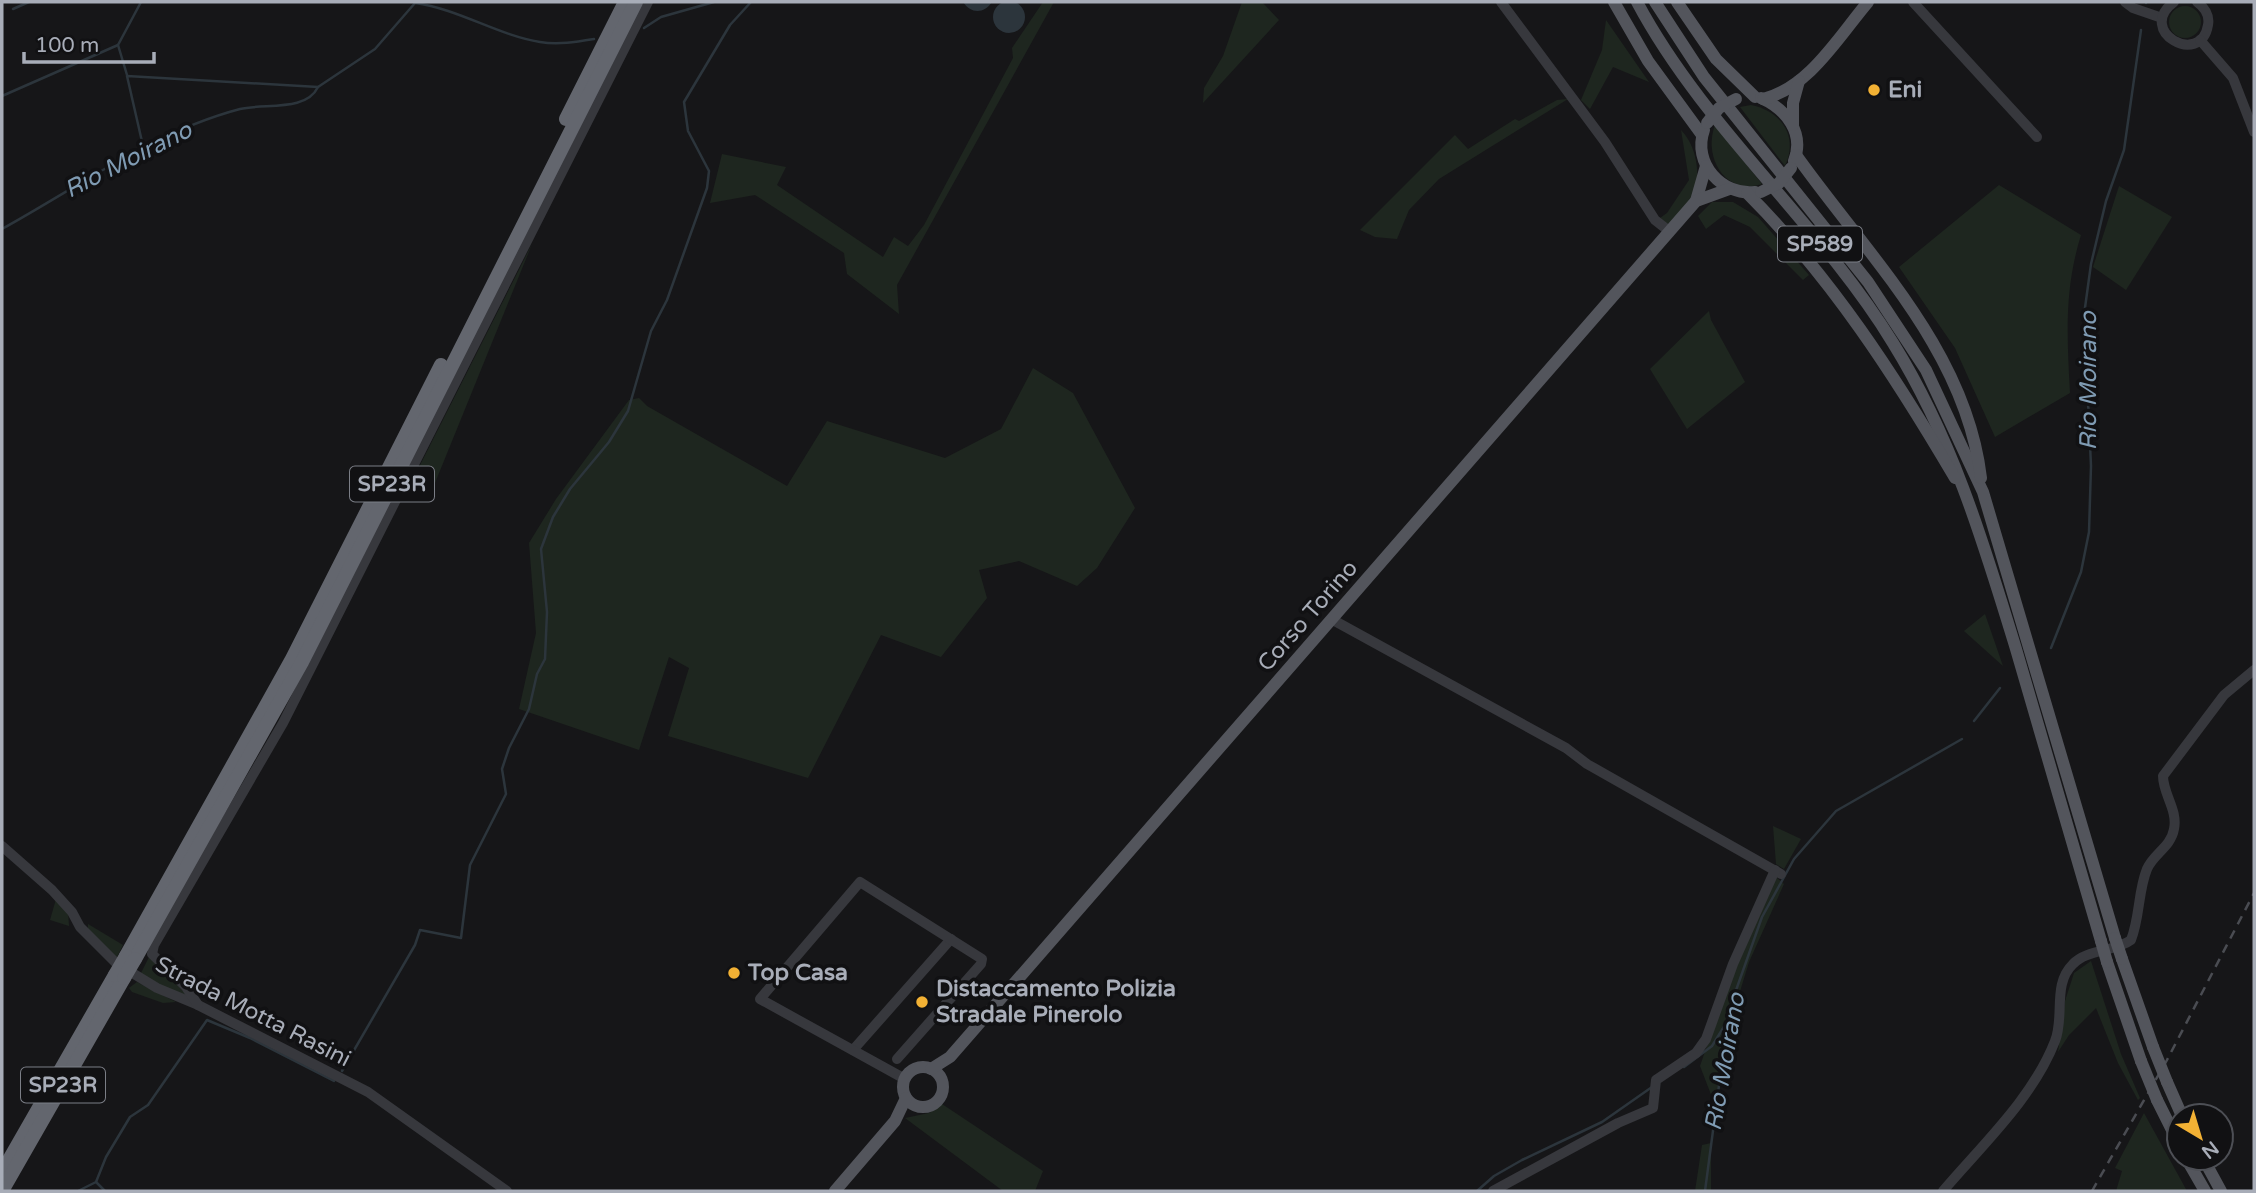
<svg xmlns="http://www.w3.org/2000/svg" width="2256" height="1193" viewBox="0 0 2256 1193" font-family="'Varela Round',sans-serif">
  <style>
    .green { fill: #1e261f }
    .water { fill: #2c353c }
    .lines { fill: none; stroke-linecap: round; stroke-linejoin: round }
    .stream { stroke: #2c353c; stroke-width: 2.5 }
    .minor { stroke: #37383d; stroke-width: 10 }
    .major { stroke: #53555c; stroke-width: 12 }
    .highway { stroke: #63666e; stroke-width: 14 }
    .rail { stroke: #4a4c52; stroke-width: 2.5; stroke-dasharray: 9 7; stroke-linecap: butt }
    .major-bridge { stroke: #53555c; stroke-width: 12 }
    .highway-bridge { stroke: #63666e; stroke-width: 14 }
    .poi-dot { fill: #f2b134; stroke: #111113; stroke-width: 2.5 }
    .labels { text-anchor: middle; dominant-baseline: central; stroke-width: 7; stroke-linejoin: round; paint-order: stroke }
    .shield { fill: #111113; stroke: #7b7e86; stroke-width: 2 }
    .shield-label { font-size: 21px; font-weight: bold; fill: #a8adb8 }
    .poi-label { font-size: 23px; font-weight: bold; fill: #a8adb8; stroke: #111113; text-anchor: start }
    .street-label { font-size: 23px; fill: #a8adb8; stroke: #111113 }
    .water-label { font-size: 24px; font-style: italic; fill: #7f9bb3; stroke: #111113 }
  </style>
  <rect width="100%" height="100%" fill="#161618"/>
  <g class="green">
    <path d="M1043 2H1054L897 285 899 314 847 274 844 253 755 195 710 203 722 154 786 167 777 185 883 257 894 237 908 246 924 225 1013 58 1012 48Z"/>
    <path d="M1242 2H1262L1279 20 1203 103 1204 88 1223 56Z"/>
    <circle cx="2185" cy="22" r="16"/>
    <path d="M1606 20 1649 82 1613 67 1590 109 1581 100 1602 50Z"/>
    <path d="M1568 99 1439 179 1409 210 1397 239 1375 237 1360 230 1455 135 1468 149 1515 119 1519 121 1557 100Z"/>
    <path d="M1751 105C1781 111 1799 136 1785 166L1740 107Z"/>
    <path d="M1715 125 1762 184C1724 196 1703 156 1715 125Z"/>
    <path d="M1681 130C1705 155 1704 208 1667 224L1660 218 1667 213 1689 180Z"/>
    <path d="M1999 185 2081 235C2064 290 2067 336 2070 393L1995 437 1955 348 1899 267Z"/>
    <path d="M2119 186 2172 217 2126 290 2093 267Z"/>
    <path d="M1712 202H1733L1758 217 1809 275 1803 280 1750 227 1724 215 1706 229 1698 216Z"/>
    <path d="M532 244 435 483 415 475Z"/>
    <path d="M1709 311 1711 320 1745 382 1687 429 1650 369Z"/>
    <path d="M1033 368 1073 393 1135 508 1097 568 1077 586 1019 561 979 570 987 598 941 657 881 635 808 778 668 736 689 668 669 657 639 750 519 709 536 633 529 543 556 499 629 400 639 398 647 406 787 486 827 421 945 458 1001 429Z"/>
    <path d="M1985 614 2003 666 1964 631Z"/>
    <path d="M1773 826 1801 839 1784 869 1776 864Z"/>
    <path d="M1776 877 1784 884 1749 962 1730 1024 1715 1105 1700 1066 1729 981Z"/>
    <path d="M56 899 68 911 69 926 50 920Z"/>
    <path d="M88 924 123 945 116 959 88 930Z"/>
    <path d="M149 957 187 995H180L140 975Z"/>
    <path d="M2091 961 2121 1054 2140 1098 2138 1100 2118 1063 2096 1008 2069 1035 2058 1052 2065 1001 2074 973Z"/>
    <path d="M137 982 176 1002 163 1003 132 992 129 988Z"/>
    <path d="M942 1104 1043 1171 1035 1191H1003L905 1118 929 1113Z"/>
    <path d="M2144 1113 2187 1191H2116L2122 1171 2115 1168Z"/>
    <path d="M1711 1143V1191H1695L1702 1145Z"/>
  </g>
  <g class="water">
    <circle cx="1009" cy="17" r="16"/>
    <path d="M963 2H992C984 14 971 14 963 2Z"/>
  </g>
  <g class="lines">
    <g class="stream">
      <path d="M2146 3V2"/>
      <path d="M13 9 29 2"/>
      <path d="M644 28 661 17 714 2"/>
      <path d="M127 75 118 45 141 2"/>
      <path d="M2 96 118 45"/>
      <path d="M143 146 127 76 318 87"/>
      <path d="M2 229C80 186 153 132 240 109 265 103 306 112 318 87L375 49 415 3C459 9 497 35 540 42 558 45 576 42 594 39"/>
      <path d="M2051 648 2081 572 2089 532 2091 466 2084 315 2091 264 2106 201 2124 150 2141 30"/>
      <path d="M1974 721 2000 688"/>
      <path d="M1684 1067 1712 1046 1725 1025"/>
      <path d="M342 1071 415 945 420 930 461 938 470 865 506 794 502 769 509 748 529 709 537 674 545 659 547 612 541 549 553 517 570 489 609 442 628 411 651 331 667 300 707 188 709 171 688 131 684 102 730 25 751 2"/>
      <path d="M96 1182 105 1191"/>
      <path d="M78 1191 96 1182 106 1157 130 1117 148 1105 207 1020 250 1038 334 1081"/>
      <path d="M1477 1191 1494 1176 1522 1160 1602 1122 1652 1087"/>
      <path d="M1705 1191 1729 1010 1762 917 1794 859 1836 811 1962 739"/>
    </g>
    <g class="minor">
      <path d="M1501 2 1605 142 1655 220 1669 231"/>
      <path d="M1913 2 2037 137"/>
      <path d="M2125 2 2133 8 2162 18"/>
      <path d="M2174 2C2135 31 2201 68 2208 25 2210 15 2204 7 2197 2"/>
      <path d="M2200 40 2233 78 2254 132"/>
      <path d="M1333 620 1566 748 1587 764 1781 874"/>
      <path d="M2 846 52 890 72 912 80 927 116 963 157 988 198 1005 368 1092 507 1191"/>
      <path d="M198 1005 186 987 152 954 154 945 283 723 648 2"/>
      <path d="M853 1050 951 939"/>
      <path d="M897 1059 981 964 982 959 860 882 760 999 905 1079"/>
      <path d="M1493 1191 1618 1123 1653 1108 1656 1080 1696 1053 1706 1039 1733 964 1775 870"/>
      <path d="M1943 1191C1982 1145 2033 1098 2055 1041 2065 1017 2052 984 2073 964 2087 949 2115 952 2131 940 2140 917 2138 891 2147 869 2153 854 2171 847 2174 829 2178 810 2163 794 2163 776L2224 695 2254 670"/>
    </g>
    <g class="major">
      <path d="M1614 2 1648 61 1702 135"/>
      <path d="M1637 2C1704 128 1819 222 1893 343 1953 440 1983 541 2016 649 2045 747 2073 844 2101 941"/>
      <path d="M1655 2 1704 77 1868 282 1926 370 1983 492 2115 938"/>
      <path d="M1677 2 1716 59 1755 97"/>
      <path d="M1761 98C1786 109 1805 133 1794 161"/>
      <path d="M1763 99C1809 88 1839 36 1868 2"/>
      <path d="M1793 125V103L1799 81"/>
      <path d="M1704 130C1692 163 1722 196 1755 192"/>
      <path d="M1796 155C1867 255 1966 350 1981 478"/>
      <path d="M1747 193C1831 277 1895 376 1955 478"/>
      <path d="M1696 201 1706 166"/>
      <path d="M2122 959 2153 1047"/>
      <path d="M2107 962 2141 1061"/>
      <circle cx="923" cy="1087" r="20"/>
      <path d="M931 1069 950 1057 1696 201 1729 189"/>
      <path d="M2167 1082 2182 1116"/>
      <path d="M2157 1100 2179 1144"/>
      <path d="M2186 1158 2205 1191"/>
      <path d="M2203 1158 2221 1191"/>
      <path d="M835 1191 895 1121 906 1098"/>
    </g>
    <g class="highway">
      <path d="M566 119 625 2"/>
      <path d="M126 956 292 659 441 365"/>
      <path d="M135 959 302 662 636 2"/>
      <path d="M2 1172 115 975"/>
      <path d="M2 1191 124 978"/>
    </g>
    <path class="rail" d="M2092 1191 2167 1060 2254 893"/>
    <g class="major-bridge">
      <path d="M1707 123 1719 108 1736 99"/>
      <path d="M1761 192 1779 183 1791 168"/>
      <path d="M2115 938 2122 959"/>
      <path d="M2101 941 2107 962"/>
      <path d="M2153 1047 2167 1082"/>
      <path d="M2141 1061 2157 1100"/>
    </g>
    <g class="highway-bridge">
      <path d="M115 975 126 956"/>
      <path d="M124 978 135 959"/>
    </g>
  </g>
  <g class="poi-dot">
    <circle cx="1874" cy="90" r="7"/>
    <circle cx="734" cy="973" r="7"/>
    <circle cx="922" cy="1002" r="7"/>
  </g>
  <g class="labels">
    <g class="shield">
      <rect x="1778" y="226.5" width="84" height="35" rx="5"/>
      <rect x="350" y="466.5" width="84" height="35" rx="5"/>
      <rect x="21" y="1067.5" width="84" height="35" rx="5"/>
    </g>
    <g class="shield-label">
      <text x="1820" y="244">SP589</text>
      <text x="392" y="484">SP23R</text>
      <text x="63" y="1085">SP23R</text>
    </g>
    <g class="poi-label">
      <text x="1888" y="90">Eni</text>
      <text x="748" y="973">Top Casa</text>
      <text x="936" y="989">Distaccamento Polizia<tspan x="936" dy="26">Stradale Pinerolo</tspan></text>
    </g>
    <g class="street-label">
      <text transform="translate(1308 616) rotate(-49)">Corso Torino</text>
      <text transform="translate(253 1012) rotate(27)">Strada Motta Rasini</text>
    </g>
    <g class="water-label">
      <text transform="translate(128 160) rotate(-27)">Rio Moirano</text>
      <text transform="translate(2088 381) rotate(-90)">Rio Moirano</text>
      <text transform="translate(1725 1062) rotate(-80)">Rio Moirano</text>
    </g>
  </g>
  <rect width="2256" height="1193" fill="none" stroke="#a8adb8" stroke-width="7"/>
  <g transform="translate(2200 1137) rotate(142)"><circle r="33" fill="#111113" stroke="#4d4f55" stroke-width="2"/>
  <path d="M0-5L12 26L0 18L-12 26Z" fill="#f2b134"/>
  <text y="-10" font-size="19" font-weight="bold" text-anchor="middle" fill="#a8adb8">N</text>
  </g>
  <path d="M24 52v10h130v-10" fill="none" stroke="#a8adb8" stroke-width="3.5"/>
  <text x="35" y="52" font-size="21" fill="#a8adb8" stroke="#111113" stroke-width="5" paint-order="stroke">100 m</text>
</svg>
